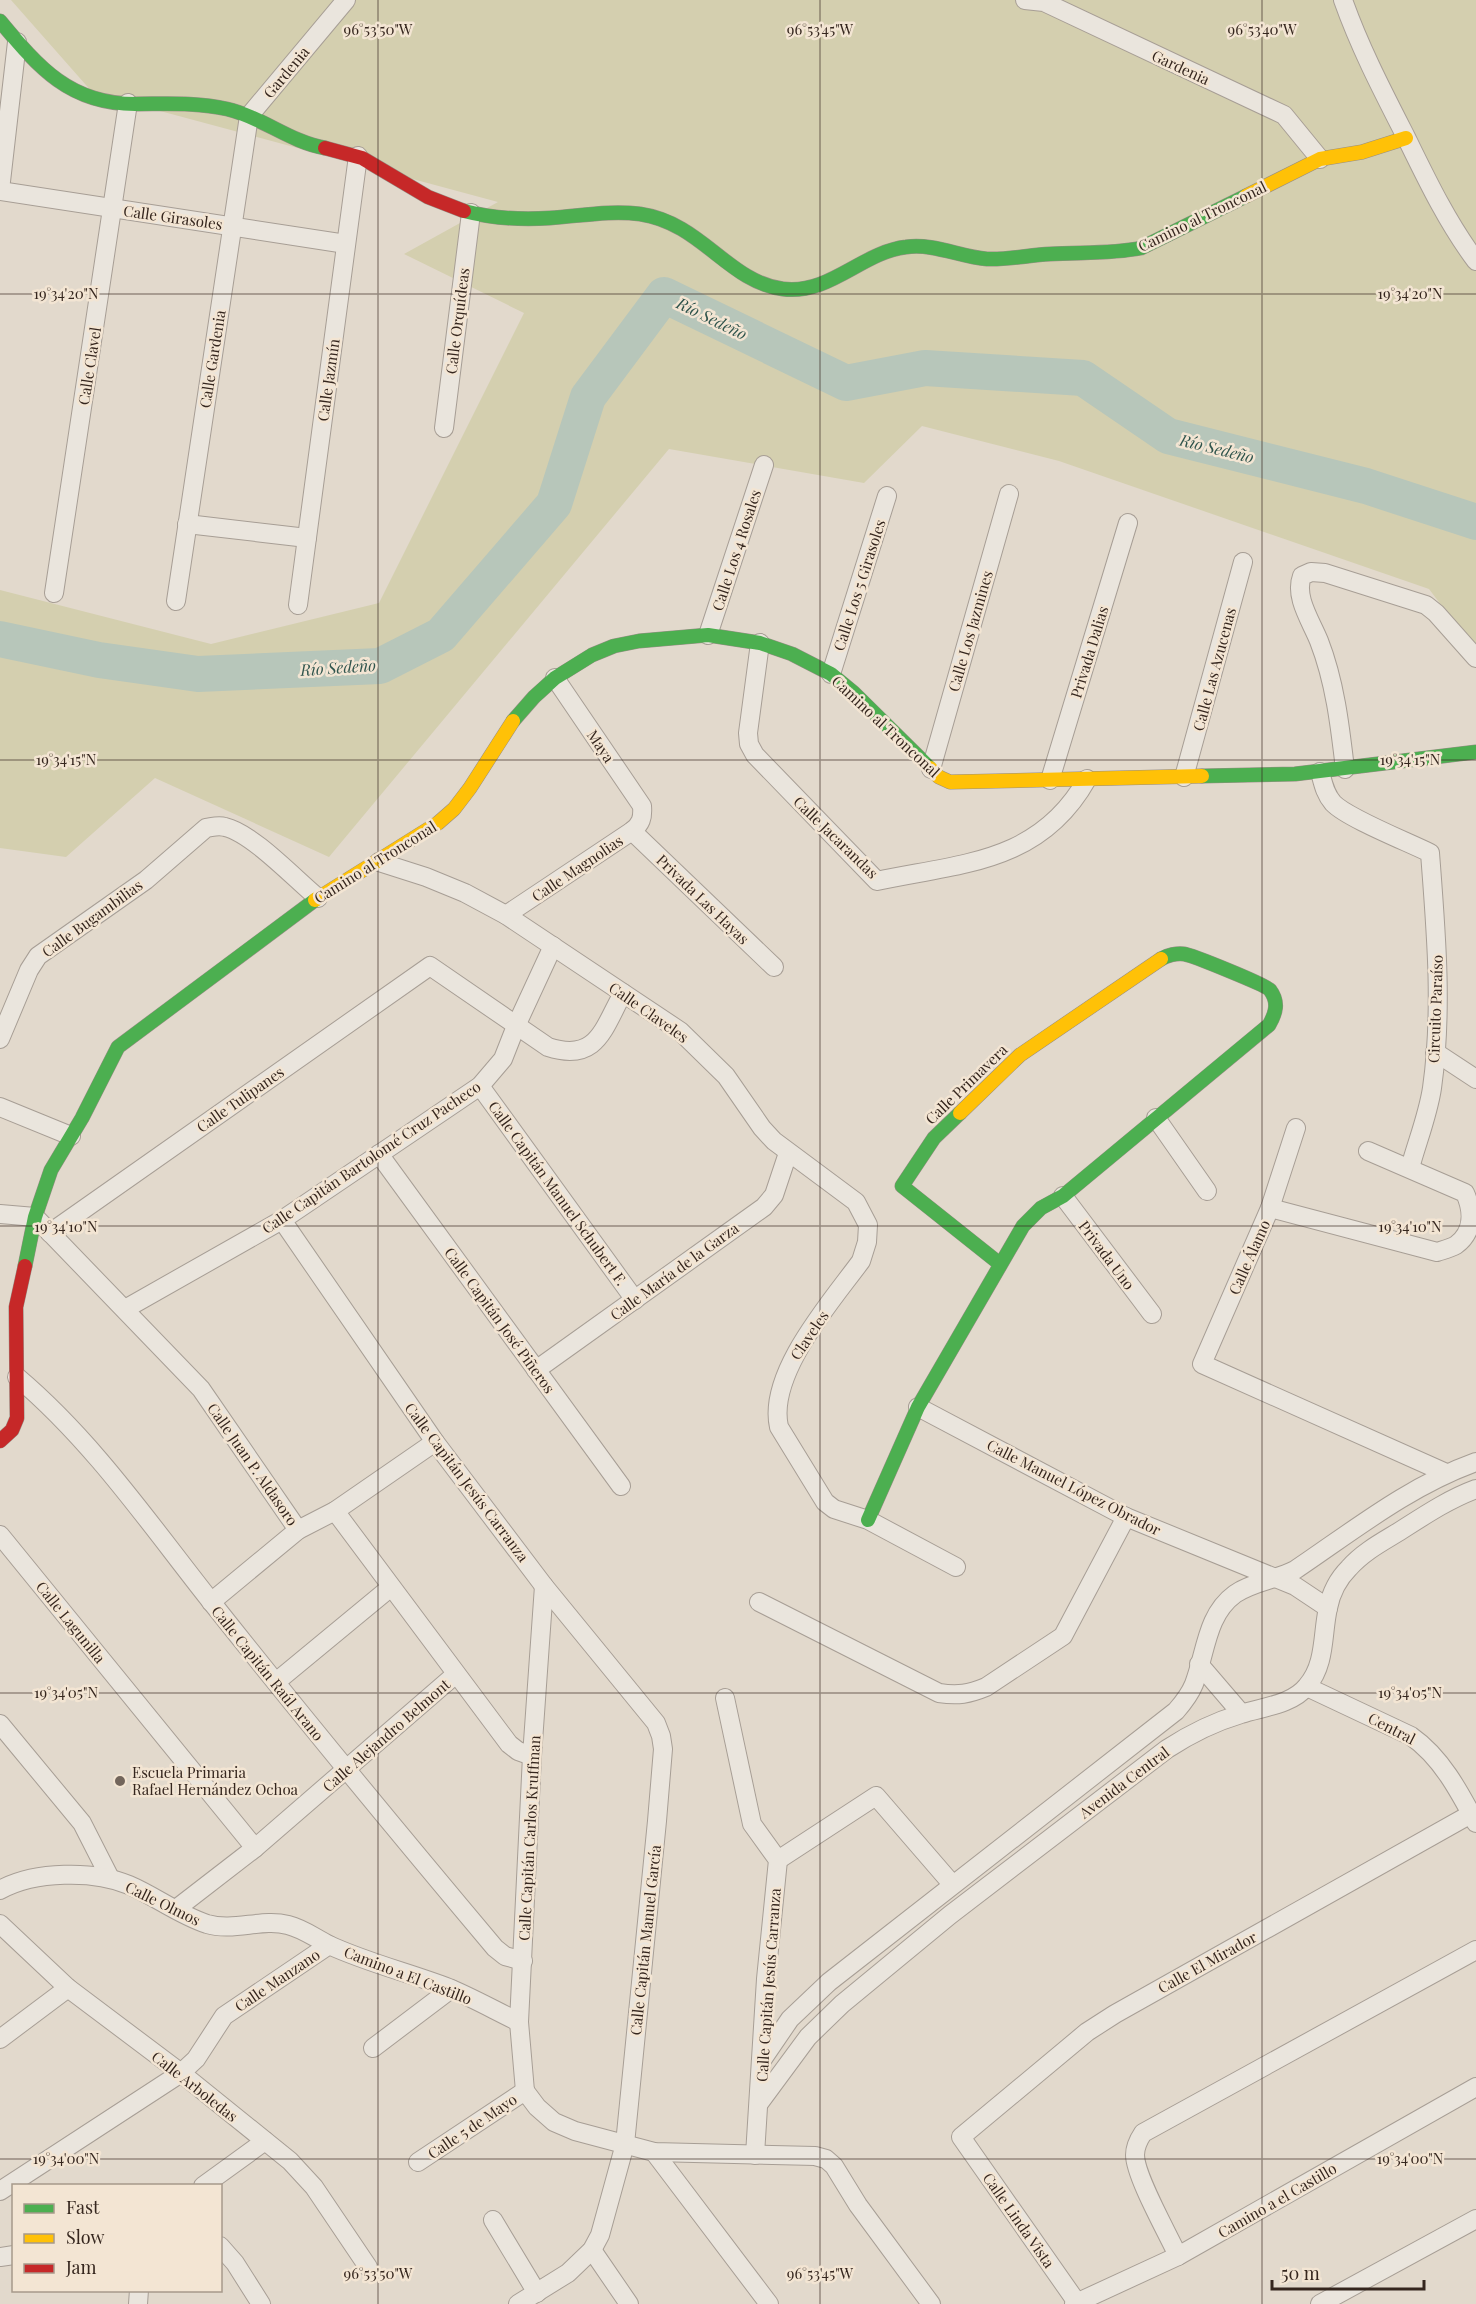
<svg xmlns="http://www.w3.org/2000/svg" width="1476" height="2304" viewBox="0 0 1476 2304" font-family="'Playfair Display',serif">
  <style>
    .green { fill: #d4cfaf }
    .lines { fill: none; stroke-linecap: round; stroke-linejoin: round }
    .river { stroke: #b7c6ba; stroke-width: 36 }
    .street-casing { stroke: #a79e95; stroke-width: 20 }
    .fast-casing { stroke: #978e85; stroke-width: 15 }
    .slow-casing { stroke: #978e85; stroke-width: 15 }
    .jam-casing { stroke: #978e85; stroke-width: 15 }
    .street { stroke: #eae5dd; stroke-width: 18 }
    .fast { stroke: #4caf50; stroke-width: 14 }
    .slow { stroke: #ffc107; stroke-width: 14 }
    .jam { stroke: #c62828; stroke-width: 14 }
    .ticks { fill: none; stroke: #35261e; stroke-width: 1.5; stroke-opacity: 0.45 }
    .poi-dot { fill: #72655b; stroke: #f3e5d3; stroke-width: 2 }
    .labels { text-anchor: middle; dominant-baseline: central; stroke-width: 5; stroke-linejoin: round; paint-order: stroke }
    .street-label { font-size: 15px; fill: #35261e; stroke: #f3e5d3 }
    .poi-label { font-size: 15px; fill: #35261e; stroke: #f3e5d3; text-anchor: start }
    .water-label { font-size: 16px; font-style: italic; fill: #2f544c; stroke: #f3e5d3 }
    .ticks-label { font-size: 15px; text-anchor: middle; fill: #35261e; stroke: #f3e5d3; stroke-width: 5; stroke-linejoin: round; paint-order: stroke }
  </style>
  <rect width="100%" height="100%" fill="#e2d9cc"/>
  <path class="green" d="M11 0H1476V651L1429 589 1059 461 922 426 864 483 669 449 329 857 155 778 66 857 0 848V590L211 644 379 603 524 313 404 254 498 202 93 93Z"/>
  <g class="lines">
    <path class="river" d="M0 639 99 660 198 674 380 666 441 635 554 504 588 397 664 295 846 383 925 368 1083 378 1168 436 1366 486 1476 522"/>
    <defs>
      <g id="street">
        <path d="M1025 0 1044 2 1284 115 1320 159"/>
        <path d="M1343 0C1360 48 1383 92 1406 137 1427 180 1447 222 1476 261"/>
        <path d="M0 190 17 42"/>
        <path d="M0 191 346 244"/>
        <path d="M444 428 471 213"/>
        <path d="M187 524 307 538"/>
        <path d="M54 593 128 103"/>
        <path d="M176 601 249 116 346 0"/>
        <path d="M298 605 358 156"/>
        <path d="M708 635 764 465"/>
        <path d="M760 643 748 733 749 744 755 755 877 881C962 863 1040 863 1087 779"/>
        <path d="M831 674 887 496"/>
        <path d="M931 769 1009 494"/>
        <path d="M1345 769C1340 726 1335 682 1319 641 1311 621 1294 597 1302 576L1311 572 1325 573 1426 605 1436 613 1476 658"/>
        <path d="M1320 772C1323 783 1325 794 1333 803 1347 818 1408 842 1430 853 1436 931 1443 1010 1432 1088 1428 1115 1417 1142 1410 1168"/>
        <path d="M1184 777 1243 562"/>
        <path d="M1050 780 1128 523"/>
        <path d="M632 831 774 967"/>
        <path d="M379 862 426 877 465 893 506 915 680 1031 726 1076 762 1128 774 1141 856 1202 868 1225 867 1242 861 1261C831 1302 767 1374 779 1427L825 1502 834 1509 868 1520 956 1567"/>
        <path d="M506 915 632 831C641 824 643 818 642 806L555 678"/>
        <path d="M0 1039 29 970 38 956 146 880 206 828C213 827 218 825 225 827 252 833 295 879 318 898"/>
        <path d="M1435 1052 1476 1079"/>
        <path d="M480 1086 635 1300"/>
        <path d="M0 1107 71 1136"/>
        <path d="M1156 1118 1207 1191"/>
        <path d="M1296 1128 1270 1208 1202 1364 1446 1473"/>
        <path d="M379 1154 621 1486"/>
        <path d="M1063 1196 1152 1314"/>
        <path d="M1270 1208 1437 1252C1443 1250 1451 1248 1456 1245 1474 1232 1473 1211 1465 1193L1368 1151"/>
        <path d="M0 1214 35 1217 201 1389 298 1530"/>
        <path d="M282 1220 435 1442 544 1586 656 1723 661 1736 663 1749 657 1821 625 2144 600 2235 592 2250 568 2273 518 2304"/>
        <path d="M50 1233 430 966 548 1047C597 1063 603 1029 623 993"/>
        <path d="M125 1309 282 1220 480 1086 503 1059 516 1026 553 946"/>
        <path d="M536 1370 764 1207 774 1195 788 1153"/>
        <path d="M17 1377C94 1442 151 1526 213 1604 305 1720 400 1835 495 1948L505 1956 523 1961"/>
        <path d="M918 1407 1126 1517 1295 1586 1328 1608"/>
        <path d="M335 1511 509 1744 518 1751 532 1756"/>
        <path d="M0 1535 255 1848"/>
        <path d="M211 1602 298 1530 335 1511 435 1442"/>
        <path d="M759 1602 939 1693C958 1696 969 1694 986 1687L1063 1636 1126 1517"/>
        <path d="M1199 1664 1241 1713"/>
        <path d="M276 1682 391 1587"/>
        <path d="M1307 1687 1411 1736C1441 1757 1459 1791 1476 1823"/>
        <path d="M725 1698 752 1824 778 1860 766 1979 755 2155"/>
        <path d="M0 1724 82 1823 110 1878"/>
        <path d="M778 1860 876 1796 952 1884"/>
        <path d="M0 1890C34 1871 94 1870 129 1885 155 1896 179 1915 207 1924 234 1932 262 1918 288 1925 304 1929 315 1938 329 1945 368 1963 410 1973 449 1988 473 1998 496 2011 519 2022"/>
        <path d="M176 1909 255 1848 456 1674"/>
        <path d="M0 1924 68 1988 181 2073 290 2161 314 2187 368 2267"/>
        <path d="M0 2039 68 1988"/>
        <path d="M373 2048 451 1989"/>
        <path d="M762 2060 790 2019 829 1982 1176 1711C1183 1703 1190 1694 1194 1684 1206 1653 1206 1615 1235 1594 1252 1582 1275 1580 1295 1570 1353 1531 1409 1486 1476 1462"/>
        <path d="M525 2091 519 2022 532 1756 544 1586"/>
        <path d="M525 2091 537 2107 554 2122 575 2131 654 2152 815 2156 826 2159 834 2166 858 2205 931 2304"/>
        <path d="M760 2102 808 2037 842 2004 950 1915 1167 1749C1190 1734 1214 1722 1241 1714 1262 1707 1292 1705 1307 1686 1326 1664 1322 1634 1328 1608 1331 1593 1338 1579 1349 1568 1363 1552 1382 1542 1400 1531 1425 1515 1449 1499 1476 1489"/>
        <path d="M654 2152 769 2304"/>
        <path d="M418 2162 525 2091"/>
        <path d="M203 2186 265 2141"/>
        <path d="M0 2191 181 2073 196 2059 224 2016 329 1945"/>
        <path d="M493 2220 537 2293"/>
        <path d="M220 2246 235 2263 261 2304"/>
        <path d="M592 2250 629 2304"/>
        <path d="M1178 2256C1168 2234 1135 2176 1135 2155 1135 2146 1139 2139 1143 2133L1476 1950"/>
        <path d="M0 2257 14 2255"/>
        <path d="M138 2304 139 2290"/>
        <path d="M1074 2304 1178 2256 1476 2087"/>
        <path d="M1078 2304 961 2137 1087 2032 1115 2014 1471 1814"/>
        <path d="M1320 2304 1476 2219"/>
      </g>
      <g id="fast">
        <path d="M0 21C39 68 70 104 135 104 166 104 197 102 227 109 262 117 290 142 325 148"/>
        <path d="M464 211C491 218 521 220 550 218 580 216 610 210 640 214 702 223 728 282 783 289 830 295 862 252 906 247 934 243 960 257 987 259 1008 260 1029 255 1050 254 1081 252 1111 254 1141 248L1246 196"/>
        <path d="M513 721 534 697 555 678 592 655 614 646 639 641 708 635 760 643 792 654 831 674 854 693 930 768"/>
        <path d="M1202 776 1295 774 1476 752"/>
        <path d="M960 1113 934 1138 902 1186 1000 1264"/>
        <path d="M25 1266 35 1217 51 1170 82 1118 118 1047 315 900"/>
        <path d="M868 1520 918 1407 1023 1226 1041 1208 1063 1196 1269 1025C1276 1013 1279 1002 1270 990 1266 985 1192 955 1184 954 1177 953 1167 955 1161 959"/>
      </g>
      <g id="slow">
        <path d="M1246 196 1320 159 1362 152 1406 138"/>
        <path d="M930 768 939 777 950 782 1202 776"/>
        <path d="M315 900 438 823 454 809 470 788 513 721"/>
        <path d="M960 1113 1020 1055 1161 959"/>
      </g>
      <g id="jam">
        <path d="M325 148 362 158 428 197 464 211"/>
        <path d="M0 1441 12 1430 17 1418 16 1307 25 1266"/>
      </g>
    </defs>
    <use href="#street" class="street-casing"/>
    <use href="#fast" class="fast-casing"/>
    <use href="#slow" class="slow-casing"/>
    <use href="#jam" class="jam-casing"/>
    <use href="#street" class="street"/>
    <use href="#fast" class="fast"/>
    <use href="#slow" class="slow"/>
    <use href="#jam" class="jam"/>
  </g>
  <path class="ticks" d="M378 0V2304M820 0V2304M1262 0V2304M0 294H1476M0 760H1476M0 1226H1476M0 1693H1476M0 2159H1476"/>
  <circle class="poi-dot" cx="120" cy="1781" r="6"/>
  <g class="labels">
    <g class="street-label">
      <text transform="translate(1181 67) rotate(25)">Gardenia</text>
      <text transform="translate(286 72) rotate(-50)">Gardenia</text>
      <text transform="translate(1202 216) rotate(-26)">Camino al Tronconal</text>
      <text transform="translate(173 217) rotate(8)">Calle Girasoles</text>
      <text transform="translate(457 321) rotate(-83)">Calle Orquídeas</text>
      <text transform="translate(212 359) rotate(-81)">Calle Gardenia</text>
      <text transform="translate(89 366) rotate(-81)">Calle Clavel</text>
      <text transform="translate(328 380) rotate(-82)">Calle Jazmín</text>
      <text transform="translate(736 550) rotate(-72)">Calle Los 4 Rosales</text>
      <text transform="translate(859 585) rotate(-72)">Calle Los 5 Girasoles</text>
      <text transform="translate(970 631) rotate(-74)">Calle Los Jazmines</text>
      <text transform="translate(1089 652) rotate(-73)">Privada Dalias</text>
      <text transform="translate(1214 669) rotate(-75)">Calle Las Azucenas</text>
      <text transform="translate(886 726) rotate(43)">Camino al Tronconal</text>
      <text transform="translate(601 746) rotate(56)">Maya</text>
      <text transform="translate(836 837) rotate(44)">Calle Jacarandas</text>
      <text transform="translate(375 862) rotate(-32)">Camino al Tronconal</text>
      <text transform="translate(577 868) rotate(-34)">Calle Magnolias</text>
      <text transform="translate(703 899) rotate(44)">Privada Las Hayas</text>
      <text transform="translate(92 918) rotate(-36)">Calle Bugambilias</text>
      <text transform="translate(1435 1009) rotate(-88)">Circuito Paraíso</text>
      <text transform="translate(649 1012) rotate(35)">Calle Claveles</text>
      <text transform="translate(966 1084) rotate(-44)">Calle Primavera</text>
      <text transform="translate(240 1099) rotate(-35)">Calle Tulipanes</text>
      <text transform="translate(371 1157) rotate(-34)">Calle Capitán Bartolomé Cruz Pacheco</text>
      <text transform="translate(558 1193) rotate(54)">Calle Capitán Manuel Schubert F.</text>
      <text transform="translate(1107 1255) rotate(53)">Privada Uno</text>
      <text transform="translate(1249 1257) rotate(-66)">Calle Álamo</text>
      <text transform="translate(674 1271) rotate(-36)">Calle María de la Garza</text>
      <text transform="translate(500 1320) rotate(54)">Calle Capitán José Piñeros</text>
      <text transform="translate(809 1335) rotate(-56)">Claveles</text>
      <text transform="translate(253 1464) rotate(55)">Calle Juan P. Aldasoro</text>
      <text transform="translate(467 1482) rotate(53)">Calle Capitán Jesús Carranza</text>
      <text transform="translate(1074 1487) rotate(27)">Calle Manuel López Obrador</text>
      <text transform="translate(71 1622) rotate(51)">Calle Lagunilla</text>
      <text transform="translate(268 1673) rotate(51)">Calle Capitán Raúl Arano</text>
      <text transform="translate(1392 1728) rotate(27)">Central</text>
      <text transform="translate(386 1735) rotate(-41)">Calle Alejandro Belmont</text>
      <text transform="translate(1124 1782) rotate(-37)">Avenida Central</text>
      <text transform="translate(529 1838) rotate(-87)">Calle Capitán Carlos Kruffman</text>
      <text transform="translate(163 1903) rotate(26)">Calle Olmos</text>
      <text transform="translate(645 1940) rotate(-84)">Calle Capitán Manuel García</text>
      <text transform="translate(1207 1962) rotate(-29)">Calle El Mirador</text>
      <text transform="translate(408 1975) rotate(21)">Camino a El Castillo</text>
      <text transform="translate(277 1980) rotate(-34)">Calle Manzano</text>
      <text transform="translate(768 1985) rotate(-86)">Calle Capitán Jesús Carranza</text>
      <text transform="translate(195 2086) rotate(38)">Calle Arboledas</text>
      <text transform="translate(472 2126) rotate(-34)">Calle 5 de Mayo</text>
      <text transform="translate(1277 2200) rotate(-30)">Camino a el Castillo</text>
      <text transform="translate(1019 2220) rotate(55)">Calle Linda Vista</text>
    </g>
    <g class="poi-label">
      <text x="132" y="1772">Escuela Primaria<tspan x="132" dy="17">Rafael Hernández Ochoa</tspan></text>
    </g>
    <g class="water-label">
      <text transform="translate(712 318) rotate(26)">Río Sedeño</text>
      <text transform="translate(1217 448) rotate(14)">Río Sedeño</text>
      <text transform="translate(338 667) rotate(-4)">Río Sedeño</text>
    </g>
  </g>
  <g class="ticks-label">
    <text x="378" y="35">96°53'50"W</text>
    <text x="820" y="35">96°53'45"W</text>
    <text x="1262" y="35">96°53'40"W</text>
    <text x="66" y="299">19°34'20"N</text>
    <text x="1410" y="299">19°34'20"N</text>
    <text x="66" y="765">19°34'15"N</text>
    <text x="1410" y="765">19°34'15"N</text>
    <text x="66" y="1232">19°34'10"N</text>
    <text x="1410" y="1232">19°34'10"N</text>
    <text x="66" y="1698">19°34'05"N</text>
    <text x="1410" y="1698">19°34'05"N</text>
    <text x="66" y="2164">19°34'00"N</text>
    <text x="1410" y="2164">19°34'00"N</text>
    <text x="378" y="2279">96°53'50"W</text>
    <text x="820" y="2279">96°53'45"W</text>
  </g>
  <rect x="12" y="2184" width="210" height="108" fill="#f3e5d3" stroke="#a7998b" stroke-width="1.5"/>
  <rect x="24" y="2204" width="30" height="9" fill="#4caf50" stroke="#a7998b" stroke-width="1.5"/>
  <text x="66" y="2214" font-size="18" fill="#35261e">Fast</text>
  <rect x="24" y="2234" width="30" height="9" fill="#ffc107" stroke="#a7998b" stroke-width="1.5"/>
  <text x="66" y="2244" font-size="18" fill="#35261e">Slow</text>
  <rect x="24" y="2264" width="30" height="9" fill="#c62828" stroke="#a7998b" stroke-width="1.5"/>
  <text x="66" y="2274" font-size="18" fill="#35261e">Jam</text>
  <path d="M1272 2280v9h152v-9" fill="none" stroke="#35261e" stroke-width="3"/>
  <text x="1281" y="2280" font-size="18" fill="#35261e" stroke="#f3e5d3" stroke-width="4.5" paint-order="stroke">50 m</text>
</svg>
